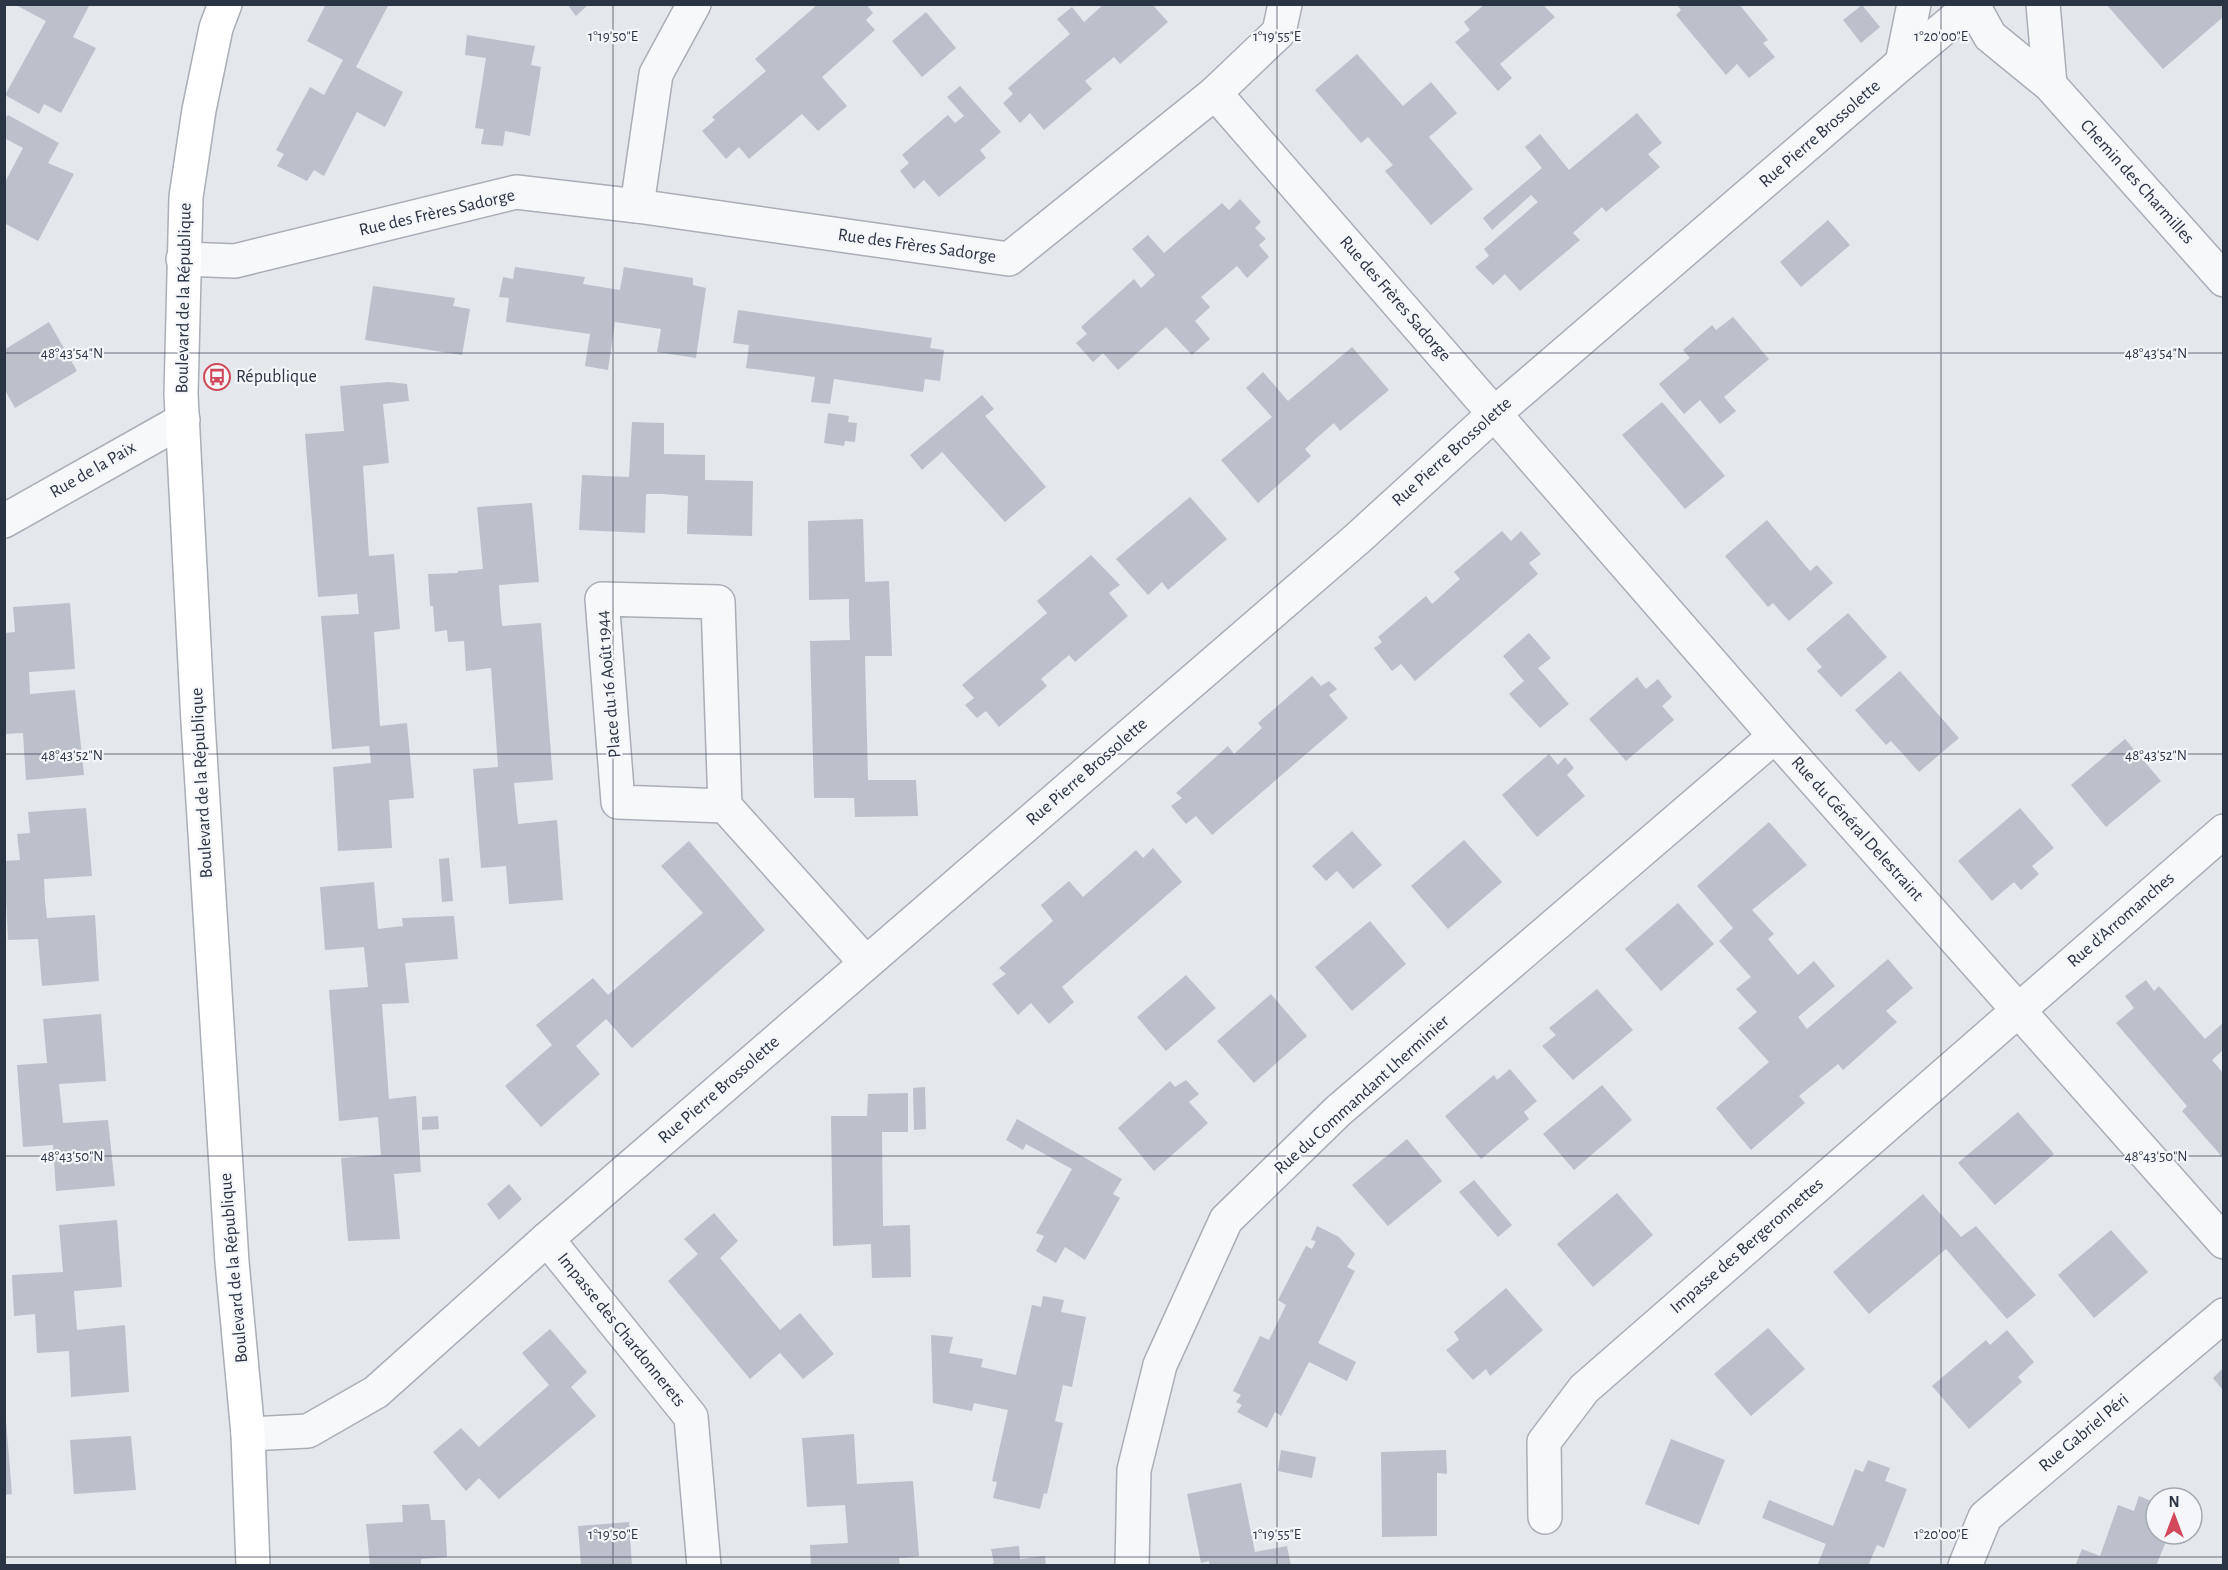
<svg xmlns="http://www.w3.org/2000/svg" width="2228" height="1570" viewBox="0 0 2228 1570" font-family="'Alegreya Sans',sans-serif">
  <style>
    .building { fill: #bbc0ca }
    .lines { fill: none; stroke-linecap: round; stroke-linejoin: round }
    .street-casing { stroke: #a9aeb7; stroke-width: 36 }
    .secondary-casing { stroke: #a9aeb7; stroke-width: 36 }
    .street { stroke: #f7f8fa; stroke-width: 33 }
    .secondary { stroke: #fff; stroke-width: 33 }
    .ticks { fill: none; stroke: #2b3445; stroke-width: 1.5; stroke-opacity: 0.45 }
    .labels { text-anchor: middle; dominant-baseline: central; stroke-width: 4.5; stroke-linejoin: round; paint-order: stroke }
    .street-label { font-size: 18px; fill: #2b3445; stroke: #f4f6f9 }
    .poi-label { font-size: 18px; fill: #2b3445; stroke: #f4f6f9; text-anchor: start }
    .ticks-label { font-size: 15px; text-anchor: middle; fill: #2b3445; stroke: #f4f6f9; stroke-width: 4.5; stroke-linejoin: round; paint-order: stroke }
  </style>
  <rect width="100%" height="100%" fill="#e4e7ec"/>
  <g class="building">
    <path d="M14 4H90L73 37 96 48 61 113 44 104 39 114 5 95 46 21Z"/>
    <path d="M326 4H389L356 67 403 92 385 127 357 112 324 176 314 170 307 181 277 166 284 154 276 150 310 87 324 95 343 60 307 41Z"/>
    <path d="M567 4H589L576 16Z"/>
    <path d="M818 4H866L873 13 866 20 875 30 822 77 847 106 818 131 802 114 749 159 739 147 726 159 702 131 715 120 712 117 766 71 755 59Z"/>
    <path d="M1104 4H1152L1168 22 1120 64 1114 57 1085 81 1092 89 1044 130 1030 113 1020 123 1003 103 1013 94 1008 88 1070 34 1057 19 1072 7 1084 22Z"/>
    <path d="M1485 4H1545L1544 6 1555 17 1500 64 1512 78 1498 91 1455 42 1470 30 1464 22Z"/>
    <path d="M1676 4H1739L1768 40 1763 43 1775 57 1749 78 1737 64 1726 75 1676 15 1681 10Z"/>
    <path d="M2106 4H2223V17L2163 69Z"/>
    <path d="M1862 5 1880 27 1861 43 1843 20Z"/>
    <path d="M926 12 956 48 922 77 892 41Z"/>
    <path d="M467 35 535 46 531 65 541 67 530 136 505 131 503 146 481 144 484 129 475 128 486 58 465 55Z"/>
    <path d="M1357 54 1403 106 1431 82 1457 113 1429 137 1473 189 1431 225 1385 171 1393 165 1368 137 1361 143 1315 90Z"/>
    <path d="M960 86 1001 132 980 150 986 158 939 197 924 180 914 189 900 171 909 163 902 155 948 115 955 123 964 116 947 97Z"/>
    <path d="M1637 113 1662 143 1648 154 1660 167 1606 212 1602 207 1573 233 1580 240 1520 291 1505 274 1493 285 1475 267 1489 256 1484 249 1538 202 1531 195 1492 230 1483 218 1542 168 1525 147 1540 134 1569 170Z"/>
    <path d="M8 115 59 143 48 163 74 174 38 241 4 223V184L23 148 4 138V120Z"/>
    <path d="M1240 199 1261 222 1255 228 1266 239 1259 245 1269 257 1247 278 1237 266 1201 297 1210 307 1195 321 1210 339 1192 355 1166 327 1118 370 1103 353 1093 362 1076 343 1087 334 1081 327 1134 279 1141 288 1155 275 1132 249 1148 235 1164 253 1222 203 1229 210Z"/>
    <path d="M1828 220 1850 245 1801 287 1780 262Z"/>
    <path d="M515 267 585 277 583 284 620 290 624 267 693 278V285L706 288 696 358 657 352 661 329 615 322 608 370 585 366 590 334 506 322 509 298 499 297 503 277 513 279Z"/>
    <path d="M373 286 455 298 453 306 470 309 462 355 365 340Z"/>
    <path d="M738 310 932 338 930 348 944 350 940 381 925 379 923 392 834 379 830 404 811 402 815 377 746 368 749 345 733 343Z"/>
    <path d="M1733 317 1769 359 1724 397 1736 411 1720 424 1700 400 1684 414 1659 384 1690 358 1683 350 1712 325 1716 330Z"/>
    <path d="M49 322 77 371 15 408 6 392 4 393V350Z"/>
    <path d="M1352 347 1389 390 1340 431 1334 423 1319 436 1305 449 1311 456 1258 503 1221 460 1272 417 1246 388 1263 372 1288 401Z"/>
    <path d="M389 382 407 384 409 401 383 404 389 463 363 466 369 556 394 554 400 629 374 632 380 726 407 723 414 798 389 800 392 848 338 851 333 767 371 763 369 746 332 749 321 616 359 614 357 594 318 597 305 434 344 431 340 386Z"/>
    <path d="M982 395 994 409 985 416 1046 487 1005 522 942 452 922 470 910 455Z"/>
    <path d="M1662 402 1725 476 1685 509 1622 435Z"/>
    <path d="M828 413 849 416 848 422 857 423 855 442 845 441 844 446 824 443Z"/>
    <path d="M632 422 664 423V454L705 455V480L753 481 752 536 687 534 688 496 663 494H646L645 533 579 530 582 475 629 477Z"/>
    <path d="M1190 497 1227 539 1168 590 1162 582 1148 595 1116 559Z"/>
    <path d="M532 503 539 582 499 585 500 603 502 626 541 623 553 780 514 783 518 824 557 820 563 900 509 904 506 866 481 868 473 769 498 767 491 668 466 671 464 641 448 642 447 630 435 632 433 606H430L428 574 458 573V571L483 569 477 507Z"/>
    <path d="M863 519 865 582 889 581 892 656H865L868 780H916L918 816 855 817 854 798H814L810 641 850 640 849 618V599L809 600 808 521Z"/>
    <path d="M1767 520 1810 571 1817 565 1833 583 1789 621 1773 603 1768 607 1725 556Z"/>
    <path d="M1502 531 1511 541 1521 531 1541 554 1529 563 1538 574 1415 681 1401 664 1392 671 1374 648 1382 642 1378 637 1426 596 1432 604 1460 579 1454 572Z"/>
    <path d="M1091 555 1120 585 1109 593 1128 616 1075 662 1069 655 1041 679 1047 686 999 727 986 711 977 718 965 705 974 698 962 685 1047 613 1037 601Z"/>
    <path d="M70 603 75 669 29 672 30 694 75 690 84 775 26 780 23 733 4 734V633L15 632 13 607Z"/>
    <path d="M1848 613 1887 657 1841 697 1817 671 1822 667 1806 649Z"/>
    <path d="M1529 633 1551 658 1538 668 1569 704 1540 728 1509 694 1524 681 1503 656Z"/>
    <path d="M1900 671 1959 738 1919 772 1891 741 1886 745 1855 710Z"/>
    <path d="M1312 676 1321 686 1329 681 1337 689 1329 695 1348 718 1212 835 1196 816 1186 824 1171 806 1182 798 1176 793 1228 746 1234 754 1262 728 1258 723Z"/>
    <path d="M1637 677 1646 689 1658 679 1672 697 1662 706 1674 720 1626 761 1589 719Z"/>
    <path d="M2125 739 2161 781 2106 827 2071 785Z"/>
    <path d="M1549 754 1558 765 1565 757 1574 768 1567 775 1585 796 1537 837 1502 795Z"/>
    <path d="M86 808 92 876 44 879 45 900 47 918 95 915 99 981 42 986 38 939 8 940 4 861 20 860 17 834 30 833 28 812Z"/>
    <path d="M2020 808 2054 848 2032 866 2039 874 2021 890 2014 882 1992 901 1958 861Z"/>
    <path d="M1769 822 1807 865 1752 910 1774 934 1768 939 1798 975 1814 961 1835 986 1798 1017 1807 1029 1888 959 1913 988 1886 1011 1897 1022 1843 1070 1838 1064 1799 1096 1805 1103 1751 1150 1716 1108 1769 1062 1738 1028 1757 1012 1736 989 1751 977 1719 941 1733 928 1697 886Z"/>
    <path d="M1352 831 1382 865 1353 889 1337 871 1326 881 1312 866Z"/>
    <path d="M1464 840 1502 882 1448 929 1411 886Z"/>
    <path d="M689 841 765 930 632 1048 606 1019 576 1046 600 1074 541 1127 505 1086 552 1045 536 1025 593 978 608 995 703 913 661 866Z"/>
    <path d="M1153 848 1182 882 1062 987 1074 1002 1049 1024 1031 1003 1018 1015 992 984 1006 974 999 968 1053 921 1041 905 1069 881 1083 897 1136 850 1143 858Z"/>
    <path d="M449 858 453 901 442 902 439 859Z"/>
    <path d="M374 882 378 929 403 926 402 918 454 916 458 959 405 963 409 1003 382 1004 389 1099 416 1096 421 1172 394 1174 400 1239 348 1241 341 1158 381 1155 378 1117 339 1121 329 990 368 987 364 947 325 950 320 887Z"/>
    <path d="M1678 903 1714 944 1661 991 1625 949Z"/>
    <path d="M1370 921 1406 964 1352 1011 1315 967Z"/>
    <path d="M1186 975 1216 1008 1166 1051 1137 1017Z"/>
    <path d="M2146 980 2154 991 2159 986 2205 1039 2223 1023V1050L2212 1060 2223 1073V1158L2182 1111 2187 1106 2116 1023 2134 1008 2125 996Z"/>
    <path d="M1597 989 1633 1030 1573 1080 1542 1046 1556 1035 1549 1028Z"/>
    <path d="M1271 994 1307 1036 1254 1083 1217 1041Z"/>
    <path d="M101 1014 106 1081 59 1084 63 1123 108 1120 115 1186 56 1191 53 1145 23 1147 17 1065 47 1063 43 1019Z"/>
    <path d="M1510 1069 1537 1101 1524 1112 1529 1119 1481 1159 1445 1116 1494 1075 1497 1080Z"/>
    <path d="M1186 1080 1199 1094 1189 1102 1208 1123 1154 1171 1118 1128 1170 1081 1175 1087Z"/>
    <path d="M1602 1085 1632 1120 1574 1170 1543 1134Z"/>
    <path d="M925 1087 926 1129 914 1130 913 1088Z"/>
    <path d="M908 1093V1132H882L883 1226 910 1225 911 1277 872 1278 871 1244 833 1246 831 1116H867L868 1094Z"/>
    <path d="M2018 1112 2054 1154 1995 1205 1958 1163Z"/>
    <path d="M438 1116 439 1129 422 1130V1117Z"/>
    <path d="M1017 1119 1122 1179 1113 1194 1120 1198 1085 1260 1065 1247 1056 1263 1036 1251 1044 1236 1036 1233 1072 1169 1026 1144 1023 1150 1006 1140Z"/>
    <path d="M1407 1139 1442 1181 1388 1226 1352 1185Z"/>
    <path d="M1474 1180 1512 1225 1498 1237 1459 1192Z"/>
    <path d="M509 1184 522 1199 499 1220 487 1204Z"/>
    <path d="M1617 1193 1653 1235 1593 1287 1557 1244Z"/>
    <path d="M1923 1194 1961 1237 1976 1226 2036 1295 2007 1319 1946 1249 1869 1314 1833 1272Z"/>
    <path d="M714 1213 738 1241 720 1258 780 1330 800 1313 834 1354 803 1379 780 1353 750 1379 668 1281 698 1254 684 1239Z"/>
    <path d="M117 1220 122 1287 74 1291 77 1330 125 1325 129 1392 71 1397 69 1351 37 1353 35 1314 14 1316 12 1275 63 1272 59 1225Z"/>
    <path d="M1317 1226 1339 1237 1355 1254 1347 1267 1355 1271 1318 1343 1356 1362 1347 1381 1309 1362 1281 1416 1275 1412 1267 1428 1237 1412 1242 1405 1236 1402 1241 1395 1233 1391 1260 1336 1269 1340 1286 1305 1278 1300 1306 1246 1312 1249 1316 1241 1311 1240Z"/>
    <path d="M2111 1230 2148 1272 2094 1318 2058 1275Z"/>
    <path d="M1506 1288 1543 1330 1490 1376 1486 1369 1473 1380 1446 1350 1459 1340 1454 1332Z"/>
    <path d="M1043 1296 1064 1300 1061 1312 1086 1317 1072 1387 1063 1385 1055 1421 1063 1423 1047 1494 1044 1493 1040 1509 993 1498 997 1482 992 1481 1008 1410 974 1403 972 1411 933 1403 931 1335 953 1337 949 1353 983 1359 981 1367 1016 1375 1032 1305 1041 1307Z"/>
    <path d="M1768 1328 1805 1369 1751 1416 1714 1374Z"/>
    <path d="M550 1329 587 1372 571 1387 596 1416 499 1499 479 1478 466 1491 433 1452 461 1428 479 1447 549 1385 522 1353Z"/>
    <path d="M2007 1330 2034 1362 2018 1377 2022 1382 1969 1429 1932 1386 1986 1340 1990 1345Z"/>
    <path d="M2223 1368V1390L2213 1378Z"/>
    <path d="M4 1421H6L12 1494 4 1495Z"/>
    <path d="M854 1434 857 1484 913 1481 919 1556 899 1558 900 1566H811L810 1545 848 1543 845 1505 807 1507 802 1438Z"/>
    <path d="M131 1436 136 1490 74 1494 70 1440Z"/>
    <path d="M1671 1439 1725 1460 1699 1525 1645 1504Z"/>
    <path d="M1281 1450 1316 1457 1312 1478 1278 1471Z"/>
    <path d="M1446 1450 1447 1474 1437 1473V1536L1382 1537 1381 1452Z"/>
    <path d="M1868 1460 1890 1468 1885 1481 1907 1489 1884 1548 1877 1545 1868 1566H1817L1826 1544 1762 1518 1769 1500 1833 1526 1855 1469 1863 1472Z"/>
    <path d="M1241 1483 1255 1552 1287 1546 1291 1566H1210L1209 1561 1201 1563 1187 1494Z"/>
    <path d="M2139 1496 2156 1503V1534H2169L2156 1566H2075L2082 1549 2100 1556 2118 1505 2134 1511Z"/>
    <path d="M429 1504 431 1520H445L447 1557 421 1559V1566H370L366 1524 403 1522 402 1505Z"/>
    <path d="M629 1522 632 1566H581L578 1526Z"/>
    <path d="M1019 1546 1020 1559 1045 1556 1046 1566H986L994 1563 991 1549Z"/>
  </g>
  <g class="lines">
    <defs>
      <g id="street">
        <path d="M2043 4 2050 85"/>
        <path d="M1974 7 1990 36 2050 85 2224 280"/>
        <path d="M1902 63 1914 4"/>
        <path d="M1215 93 1279 32 1285 4"/>
        <path d="M637 206 656 74 694 4"/>
        <path d="M183 259 235 261 516 192 637 206 1009 259 1215 93 1775 736 2224 1242"/>
        <path d="M4 521 183 420"/>
        <path d="M725 806 718 602 602 599 618 802 725 806 866 963"/>
        <path d="M547 1239 691 1417 704 1566"/>
        <path d="M248 1434 308 1431 376 1392 547 1239 1357 539 1494 414 1902 63 1967 9"/>
        <path d="M1545 1517 1544 1442 1584 1389 2224 831"/>
        <path d="M1132 1566 1134 1470 1160 1365 1226 1220 1338 1111 1775 736"/>
        <path d="M1965 1566 1985 1517 2224 1315"/>
      </g>
      <path id="secondary" d="M225 4 216 28 199 110 186 197 181 394 198 722 232 1262 248 1434 253 1566"/>
    </defs>
    <use href="#street" class="street-casing"/>
    <use href="#secondary" class="secondary-casing"/>
    <use href="#street" class="street"/>
    <use href="#secondary" class="secondary"/>
  </g>
  <path class="ticks" d="M613 4V1566M1277 4V1566M1941 4V1566M4 353H2224M4 754H2224M4 1156H2224M4 1557H2224"/>
  <defs>
    <symbol id="bus-ring" viewBox="-11 -11 22 22"><circle r="9.5" fill="#f4f6f9" stroke="#d1495b" stroke-width="1.5"/><path d="M-5-6H5V4H4V6H2V4H-2V6H-4V4H-5ZM-3.5-4V0h7V-4ZM-3.5 1.2v1.5H-2V1.2ZM2 1.2v1.5H3.5V1.2Z" fill="#d1495b"/></symbol>
  </defs>
  <g fill-rule="evenodd">
    <use href="#bus-ring" x="202" y="362" width="30" height="30"/>
  </g>
  <g class="labels">
    <g class="street-label">
      <text transform="translate(1820 134) rotate(-41)">Rue Pierre Brossolette</text>
      <text transform="translate(2137 182) rotate(48)">Chemin des Charmilles</text>
      <text transform="translate(437 213) rotate(-13)">Rue des Frères Sadorge</text>
      <text transform="translate(917 246) rotate(8)">Rue des Frères Sadorge</text>
      <text transform="translate(184 298) rotate(-89)">Boulevard de la République</text>
      <text transform="translate(1395 299) rotate(49)">Rue des Frères Sadorge</text>
      <text transform="translate(1452 452) rotate(-42)">Rue Pierre Brossolette</text>
      <text transform="translate(93 470) rotate(-30)">Rue de la Paix</text>
      <text transform="translate(609 684) rotate(-95)">Place du 16 Août 1944</text>
      <text transform="translate(1087 772) rotate(-41)">Rue Pierre Brossolette</text>
      <text transform="translate(202 783) rotate(-93)">Boulevard de la République</text>
      <text transform="translate(1857 829) rotate(48)">Rue du Général Delestraint</text>
      <text transform="translate(2121 920) rotate(-41)">Rue d'Arromanches</text>
      <text transform="translate(719 1090) rotate(-41)">Rue Pierre Brossolette</text>
      <text transform="translate(1362 1095) rotate(-42)">Rue du Commandant Lherminier</text>
      <text transform="translate(1747 1246) rotate(-41)">Impasse des Bergeronnettes</text>
      <text transform="translate(234 1268) rotate(-95)">Boulevard de la République</text>
      <text transform="translate(621 1330) rotate(51)">Impasse des Chardonnerets</text>
      <text transform="translate(2084 1433) rotate(-40)">Rue Gabriel Péri</text>
    </g>
    <g class="poi-label">
      <text x="236" y="377">République</text>
    </g>
  </g>
  <g class="ticks-label">
    <text x="613" y="41">1°19'50"E</text>
    <text x="1277" y="41">1°19'55"E</text>
    <text x="1941" y="41">1°20'00"E</text>
    <text x="72" y="358">48°43'54"N</text>
    <text x="2156" y="358">48°43'54"N</text>
    <text x="72" y="760">48°43'52"N</text>
    <text x="2156" y="760">48°43'52"N</text>
    <text x="72" y="1161">48°43'50"N</text>
    <text x="2156" y="1161">48°43'50"N</text>
    <text x="613" y="1539">1°19'50"E</text>
    <text x="1277" y="1539">1°19'55"E</text>
    <text x="1941" y="1539">1°20'00"E</text>
  </g>
  <rect width="2228" height="1570" fill="none" stroke="#2b3445" stroke-width="12"/>
  <g transform="translate(2174 1516)"><circle r="28" fill="#f4f6f9" stroke="#a4a8b1" stroke-width="1.5"/>
  <path d="M0-4.5L10 22L0 15L-10 22Z" fill="#d1495b"/>
  <text y="-9" font-size="16" font-weight="bold" text-anchor="middle" fill="#2b3445">N</text>
  </g>
</svg>
